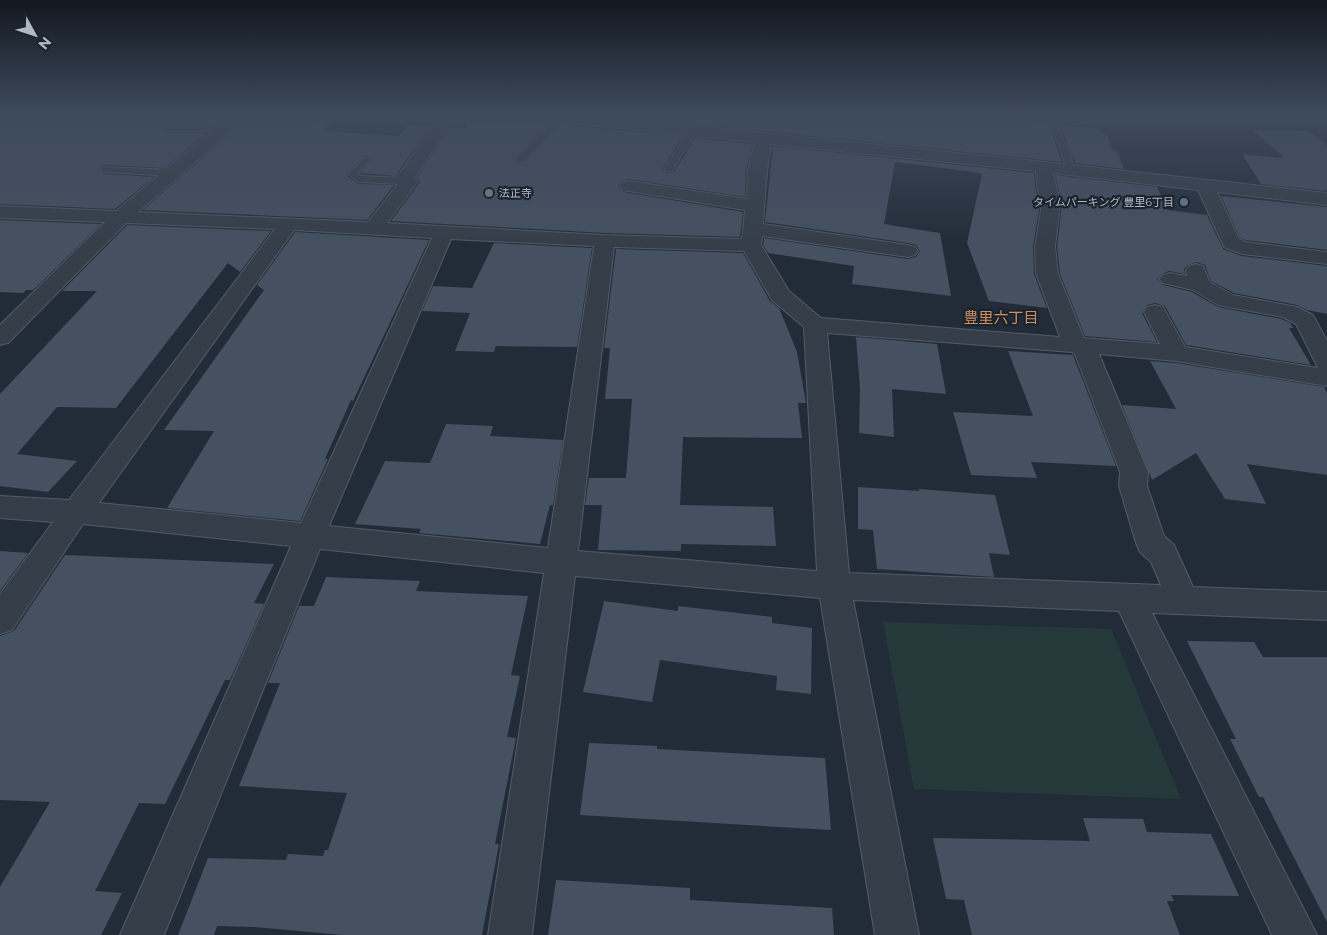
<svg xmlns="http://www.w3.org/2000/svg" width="1327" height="935" viewBox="0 0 1327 935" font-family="Montserrat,'Noto Sans JP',sans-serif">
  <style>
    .green { fill: #25393a }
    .building { fill: #455160 }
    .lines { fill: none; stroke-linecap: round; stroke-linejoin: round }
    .service-casing { stroke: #535b66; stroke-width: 2 }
    .minor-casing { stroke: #535b66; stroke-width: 2 }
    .service { fill: #353e48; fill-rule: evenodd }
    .minor { fill: #353e48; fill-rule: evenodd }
    .worship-dot { fill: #6b7280; stroke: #1b232d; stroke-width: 2 }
    .service-dot { fill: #5c6f8a; stroke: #1b232d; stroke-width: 2 }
    .labels { text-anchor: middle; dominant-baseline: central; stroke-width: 4.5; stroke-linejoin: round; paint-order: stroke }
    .far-poi-label { font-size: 11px; fill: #b0b8c5; stroke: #1b232d; text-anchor: start }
    .neighbourhood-label { font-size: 15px; fill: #cf8f61; stroke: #1b232d }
  </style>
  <rect width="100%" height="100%" fill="#222c38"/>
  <path class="green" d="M883 622 1111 629 1181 799 914 789Z"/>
  <g class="building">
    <path d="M16 114H229L216 125 162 126 161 130 167 133H206L165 168 105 165 100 167 102 174 154 177 115 209 0 204V121Z"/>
    <path d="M600 114H1028L1031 121 1048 124 1062 162Z"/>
    <path d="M251 115 332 122 322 131 399 136 408 125 431 126 395 176 360 173 372 160 366 155 347 173V176L359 184 394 185 367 220 143 210Z"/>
    <path d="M466 123 547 125 516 157 515 162 517 164 524 163 561 125 683 136 663 168 666 173 674 172 695 138 753 144 746 170 745 197 629 179 622 181 618 186 623 192 743 212 740 237 605 233 391 221 420 182 417 177 450 127 466 128Z"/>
    <path d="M1060 125 1099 129 1100 133 1107 134 1112 150 1117 151 1124 169 1075 163Z"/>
    <path d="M1252 130 1304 131 1312 133 1327 145V191L1261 184 1242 154 1285 158Z"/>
    <path d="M773 146 1034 173 1035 188 1040 204 1033 246 1034 274 1047 308 989 301 967 243 982 174 968 171 895 162 884 224 940 233 951 296 852 284 854 266 768 253 763 245 764 238 908 259 916 257 920 251 916 245 908 243 765 222Z"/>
    <path d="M1055 175 1157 187 1167 210 1207 215 1223 249 1242 256 1327 266V314L1307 310 1297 305 1234 293 1211 281 1205 265 1197 262 1188 265 1184 269 1185 274 1169 271 1162 274 1157 279 1163 285 1192 292 1218 307 1282 319 1290 323 1293 328H1289L1311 365 1186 345 1165 306 1155 303 1147 305 1142 313 1157 342 1085 336 1060 274 1057 246 1062 204Z"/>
    <path d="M1221 196 1327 207V250L1246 240 1240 238Z"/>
    <path d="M0 220 101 224 33 290H26L23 293 0 292Z"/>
    <path d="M127 225 271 231 240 272 228 263 116 408 57 407 17 454 77 461 48 492 0 486V394L97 291H62Z"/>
    <path d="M295 232 429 240 353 401 351 400 325 459H328L300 521 167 508 214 431 164 430 264 290 257 285Z"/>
    <path d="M494 243 592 248 577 347 496 346 494 352 455 351 470 313 422 311 433 286 472 288Z"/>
    <path d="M616 249 743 253 770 301 779 308 797 352 806 403H798L802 438 683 437 680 505 773 507 776 546 681 544V551L598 550 602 505H585L589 478H626L632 399H605L610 348H604Z"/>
    <path d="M856 337 937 344 946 394 892 389 894 437 859 433 860 389Z"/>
    <path d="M1008 351 1073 355 1116 466 1031 462 1037 478 971 475 953 412 1033 416Z"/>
    <path d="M1150 361 1176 363 1324 387 1327 393V475L1247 464 1266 504 1225 499 1196 453 1152 480 1122 405 1176 409Z"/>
    <path d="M446 424 493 426 490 436 563 440 553 505H550L540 544 419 533 421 529 355 524 385 461 430 463Z"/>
    <path d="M858 487 919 491V489L995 495 1010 555 989 553 994 577 877 569 873 530 858 529Z"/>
    <path d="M0 551 28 553 0 591Z"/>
    <path d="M65 555 274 564 254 603 264 604 230 680H225L165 804 139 803 95 891 122 893 101 935H0V887L50 802 0 800V636L14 631Z"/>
    <path d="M326 577 420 581 416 591 528 596 511 675 520 676 507 737 516 738 495 844H499L482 935H342L255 927 217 926 214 935H178L208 858 286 860 288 854 323 856 325 850H328L347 793 239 786 280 683H268L299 606H314Z"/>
    <path d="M604 601 678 611V606L772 617V623L812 628 811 694 776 690 777 676 660 660 652 702 583 692Z"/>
    <path d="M1187 641 1254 642 1263 657H1327V922L1263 797H1259L1230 739H1236Z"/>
    <path d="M589 743 657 746V749L825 758 831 830 580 815Z"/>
    <path d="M1083 818 1143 819 1147 832 1211 834 1239 896 1171 895 1174 901H1167L1180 935H972L964 900 946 899 933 838 1090 841Z"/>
    <path d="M556 880 690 888V900L832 908 834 935H548Z"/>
  </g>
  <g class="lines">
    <defs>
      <g id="service">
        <path d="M1048 116 1055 118 1064 142 1066 144 1075 170 1074 172 1067 170 1058 143 1047 118Z"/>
        <path d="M558 117 565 119 523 162H517V158Z"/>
        <path d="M164 127H224L228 129 224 131H167L163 129Z"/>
        <path d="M690 128 697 130 672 171H666L665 169Z"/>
        <path d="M366 157 370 160 357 174 361 176 403 178 407 181 403 184 359 182 348 174Z"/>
        <path d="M105 167 173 170 177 173 173 176 102 172V168Z"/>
      </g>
      <g id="minor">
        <path d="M232 114H250L138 212 368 222 397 185 394 181 437 121 353 119 347 117 345 114H581L1044 162 1327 193V205L1217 192 1239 239 1246 242 1327 252V264L1242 254 1224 247 1198 190 1053 173 1060 204 1055 246 1058 274 1084 338 1160 344 1144 312 1147 307 1155 305 1163 307 1185 347 1318 368 1296 324 1283 317 1218 305 1193 290 1163 283 1159 279 1163 275 1170 273 1187 276 1186 270 1189 266 1196 264 1203 266 1210 282 1233 295 1297 307 1313 315 1327 341V386L1176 361 1099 354 1148 472 1147 486 1164 536 1174 545 1193 587 1327 592V620L1152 613 1317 935H1272L1119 611 853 600 919 935H875L820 598 575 576 532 935H488L544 573 320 549 164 935H120L291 546 83 524 12 630 0 634V594L53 522 0 518V496L69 500 275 229 126 223 8 343 0 345V325L105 222 0 218V206L116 211ZM452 121 581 124 755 142 748 170 747 199 629 181 623 182 620 186 623 190 629 191 745 210 742 239 605 235 387 223 418 181 415 177ZM771 144 1036 171 1037 187 1042 204 1035 246 1036 274 1060 337 821 318 789 291 761 245 762 236 908 257 915 255 918 251 915 247 908 245 763 224C765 197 766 170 771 144ZM294 230 432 238 301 523 99 503ZM451 239 594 246 548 548 329 526ZM614 247 744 251 772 300 804 327 817 571 578 551ZM827 333 1072 352 1075 354 1120 472 1119 486 1136 543 1140 552 1151 562 1161 585 849 573Z"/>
        <path d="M1042 114H1327V124L1051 123 1045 121Z"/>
      </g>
    </defs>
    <use href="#service" class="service-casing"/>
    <use href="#minor" class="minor-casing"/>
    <use href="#service" class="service"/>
    <use href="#minor" class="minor"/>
  </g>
  <linearGradient id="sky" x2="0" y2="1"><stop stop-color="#13181f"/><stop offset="0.47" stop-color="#3e4b5e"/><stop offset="1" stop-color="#3e4b5e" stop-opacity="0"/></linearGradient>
  <rect width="1327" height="245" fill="url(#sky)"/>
  <circle class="worship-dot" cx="489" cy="193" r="5"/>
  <circle class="service-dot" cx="1184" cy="202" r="5"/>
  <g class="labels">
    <g class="far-poi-label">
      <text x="499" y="193">法正寺</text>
      <text x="1174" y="202" text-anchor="end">タイムパーキング 豊里6丁目</text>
    </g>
    <g class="neighbourhood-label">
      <text x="1001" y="317">豊里六丁目</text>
    </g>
  </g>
  <g transform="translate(35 35) rotate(130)" stroke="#1b232d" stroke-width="4" paint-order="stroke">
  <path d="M0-4L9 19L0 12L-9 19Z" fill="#b0b8c5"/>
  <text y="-8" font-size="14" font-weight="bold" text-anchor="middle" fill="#b0b8c5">N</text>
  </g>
</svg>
